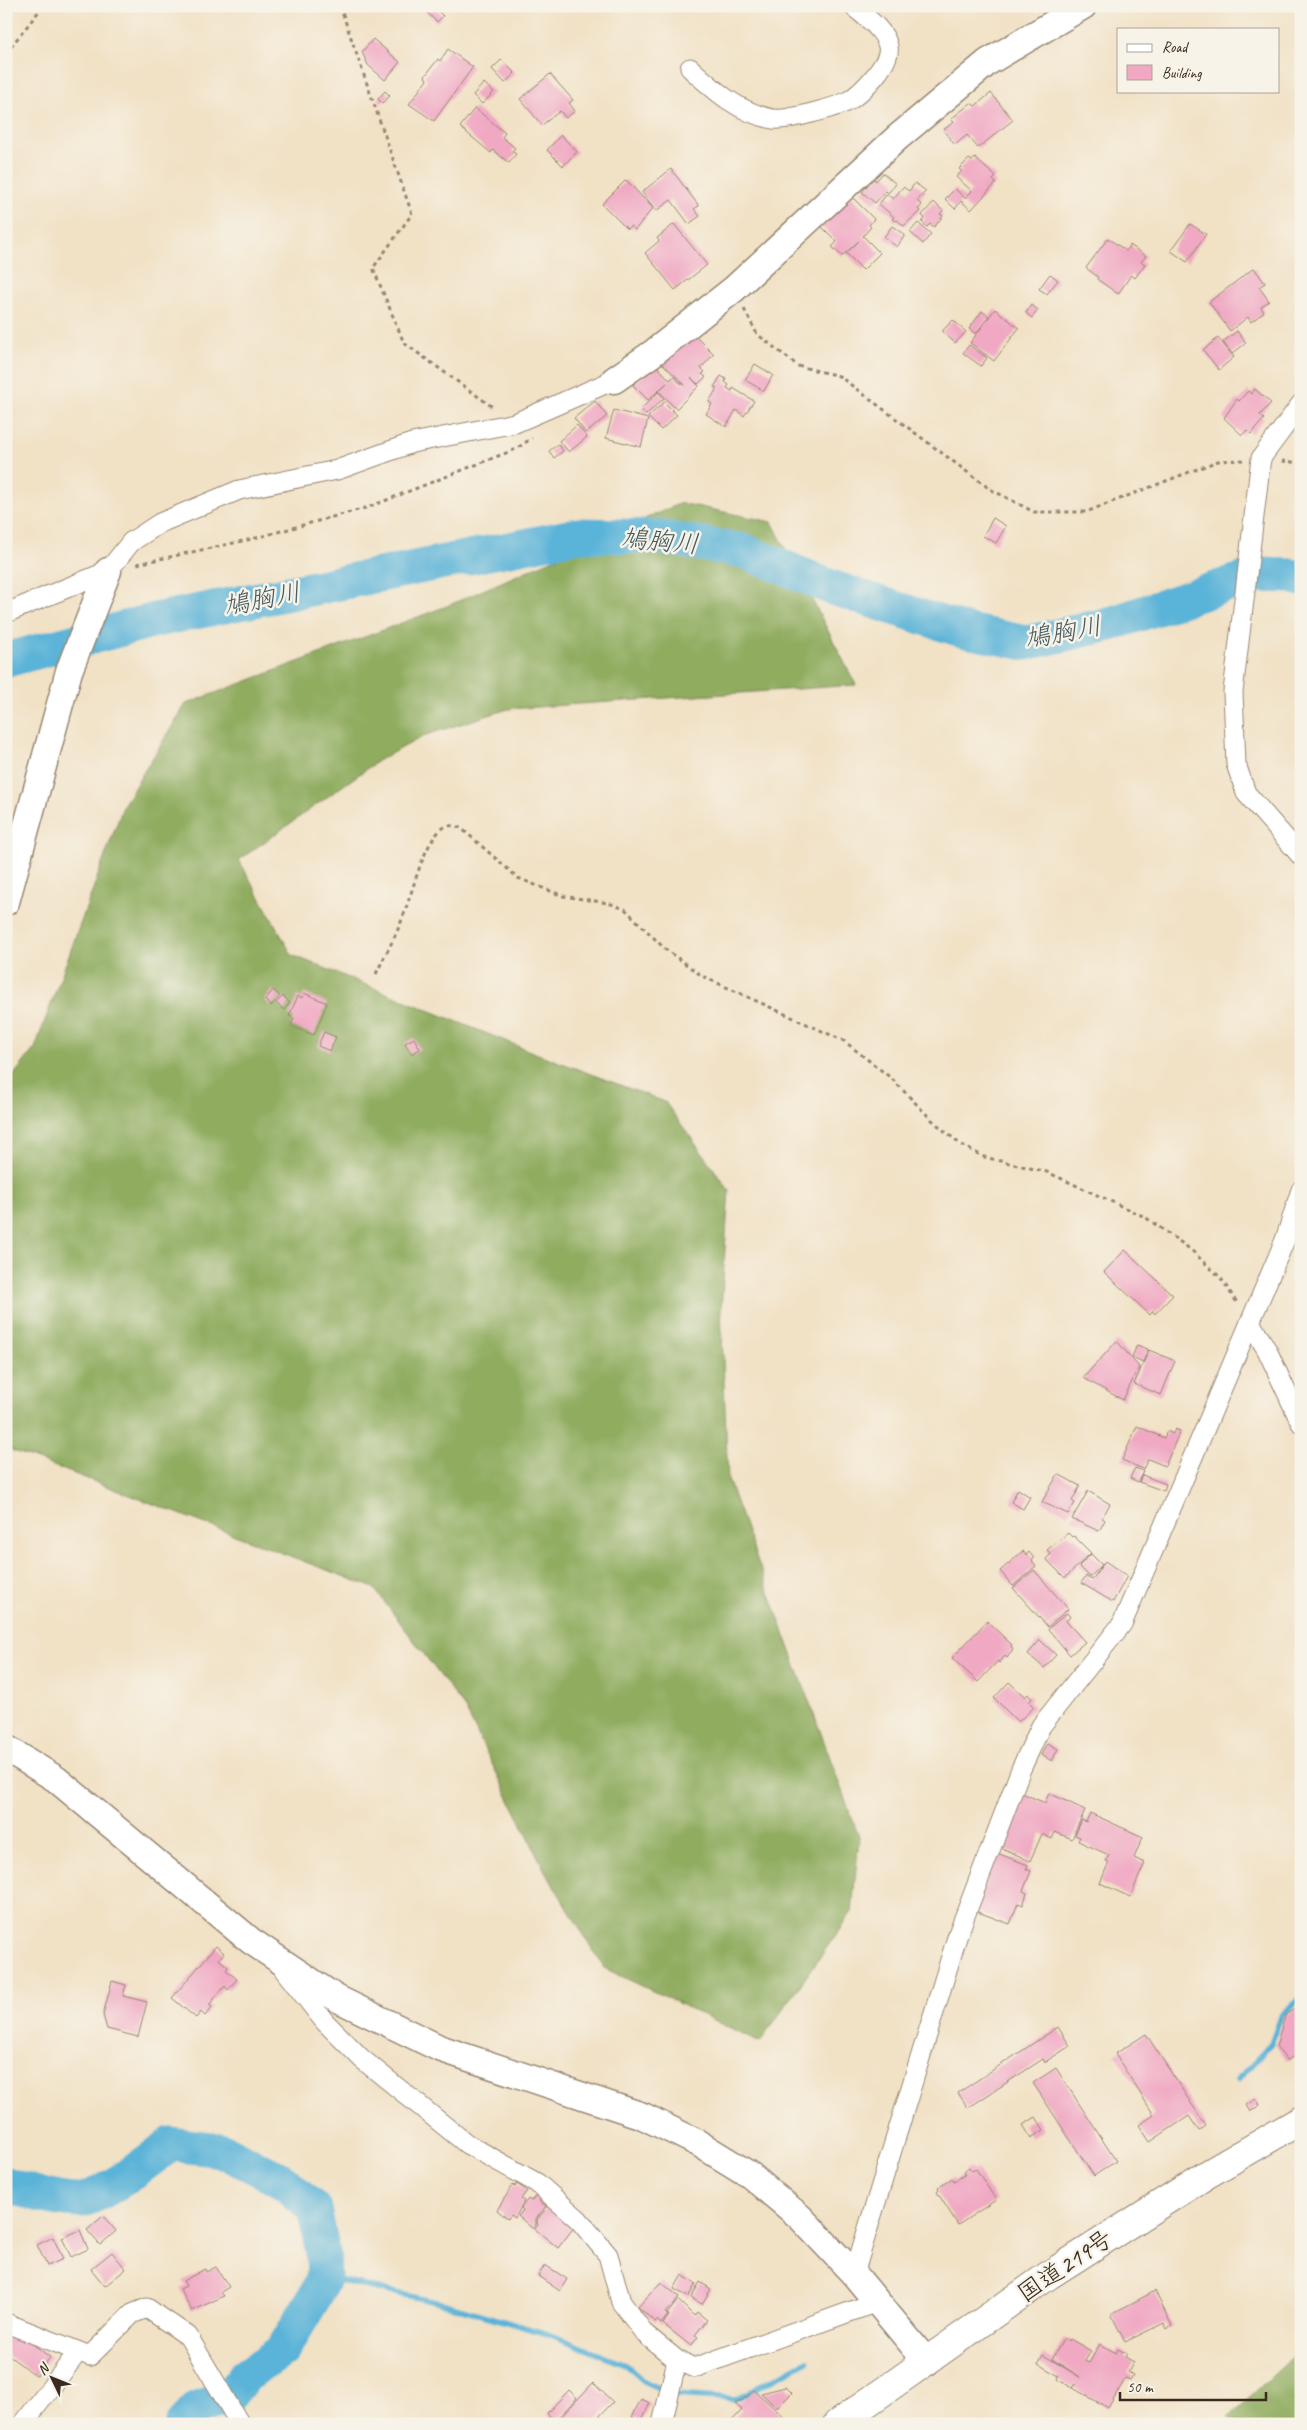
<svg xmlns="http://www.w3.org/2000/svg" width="1307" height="2430" viewBox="0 0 1307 2430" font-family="Caveat,'Klee One',sans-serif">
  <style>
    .forest { fill: #8fac5e; stroke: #656b3e }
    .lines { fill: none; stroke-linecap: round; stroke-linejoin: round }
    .stream { stroke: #5ab3d8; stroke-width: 5.5 }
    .river { stroke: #5ab3d8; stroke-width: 35 }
    .building { fill: #f0a8c3 }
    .street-casing { stroke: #968672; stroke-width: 21 }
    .secondary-casing { stroke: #968672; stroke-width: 29 }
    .highway-casing { stroke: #968672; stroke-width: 30 }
    .path { stroke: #968672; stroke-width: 3; stroke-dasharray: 4 4; stroke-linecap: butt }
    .street { stroke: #fff; stroke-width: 19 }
    .secondary { stroke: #fff; stroke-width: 26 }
    .highway { stroke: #fff; stroke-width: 28 }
    .labels { text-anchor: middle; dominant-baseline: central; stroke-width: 5; stroke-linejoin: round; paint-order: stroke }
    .street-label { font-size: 25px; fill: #3b2a1e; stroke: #f7f3e8 }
    .water-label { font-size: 26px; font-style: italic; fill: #465a5f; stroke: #f7f3e8 }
  </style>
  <rect width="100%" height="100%" fill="#f7f3e8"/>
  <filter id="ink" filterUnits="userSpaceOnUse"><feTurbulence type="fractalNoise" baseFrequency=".02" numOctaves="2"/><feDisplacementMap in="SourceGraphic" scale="10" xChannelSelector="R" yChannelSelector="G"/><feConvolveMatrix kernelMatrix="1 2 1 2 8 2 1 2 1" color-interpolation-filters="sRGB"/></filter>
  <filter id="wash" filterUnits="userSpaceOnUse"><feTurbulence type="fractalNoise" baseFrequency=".0096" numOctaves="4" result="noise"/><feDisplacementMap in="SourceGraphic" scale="20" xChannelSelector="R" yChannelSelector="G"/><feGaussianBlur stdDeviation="1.12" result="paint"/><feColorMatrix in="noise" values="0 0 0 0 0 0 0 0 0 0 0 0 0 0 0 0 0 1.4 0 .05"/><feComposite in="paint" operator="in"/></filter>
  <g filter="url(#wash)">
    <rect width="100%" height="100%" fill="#f1e1c5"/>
    <g class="forest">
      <path d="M681 503 772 522 856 685 508 709 426 735 379 760 239 860 292 955 530 1051 665 1102 729 1190 721 1310 728 1480 859 1837 852 1912 760 2042 604 1968 545 1871 464 1707 374 1588 6 1448V1085L35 1048 124 804 186 704 447 606Z"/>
      <path d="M1295 2355H1301V2424H1247L1228 2417Z"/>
    </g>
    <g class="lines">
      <g class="stream">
        <path d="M1237 2080 1271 2044 1282 2014 1301 1997"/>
        <path d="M324 2277 445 2304 548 2334 623 2363 644 2381 661 2389"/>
        <path d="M675 2395 736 2399 807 2361"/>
      </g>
      <g class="river">
        <path d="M6 660 155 620 579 535 658 537 744 551 833 588 962 630 1026 643 1110 624 1256 575 1292 576 1301 579"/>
        <path d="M6 2184C22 2190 67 2204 82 2200 109 2193 148 2161 171 2144L220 2150 282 2180 314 2209 323 2253 324 2277 315 2296 282 2351 244 2377 228 2397 197 2408 182 2424"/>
      </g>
    </g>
    <g id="blocks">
      <g class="building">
        <path d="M420 6H433L443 16 437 22Z"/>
        <path d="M373 39 400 62 385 80 368 65 362 52Z"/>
        <path d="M448 49 473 67 434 121 409 104 427 80 425 76 438 59 440 61Z"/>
        <path d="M501 60 515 73 505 83 492 69Z"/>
        <path d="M550 74 573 100 569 103 575 111 566 118 560 111 542 125 520 99Z"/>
        <path d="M484 83 494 92 482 104 473 95Z"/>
        <path d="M385 91 390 96 382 103 378 99Z"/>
        <path d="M991 93 1013 120 978 148 967 135 955 145 943 130 954 122 951 119 971 103 975 106Z"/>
        <path d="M475 108 505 133 502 137 515 148 512 151 516 154 509 163 493 150 491 153 460 127Z"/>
        <path d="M561 135 577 152 563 166 547 150Z"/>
        <path d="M975 158 996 177 993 180 996 183 971 210 961 201 955 209 945 199 955 189 965 198 972 191 956 177 962 171 959 169 969 159 972 161Z"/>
        <path d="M671 169 699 206 694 209 700 216 689 224 671 200 656 211 642 192Z"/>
        <path d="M883 173 896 184 888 193 886 191 875 203 862 192 873 178 876 181Z"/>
        <path d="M626 180 653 208 635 230 631 226 627 229 602 204Z"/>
        <path d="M915 183 926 191 917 201 922 205 918 209 920 211 904 226 897 220 895 221 892 219 894 217 879 204 887 194 893 199 903 187 909 191Z"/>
        <path d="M851 196 874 219 869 225 871 227 863 236 880 253 863 270 846 253 859 241 842 256 832 247 837 242 821 226Z"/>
        <path d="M934 202 943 211 940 214 943 216 934 227 930 224 927 227 922 222 925 219 922 215Z"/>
        <path d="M918 223 931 234 923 244 910 232Z"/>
        <path d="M674 224 707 265 675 290 645 253 659 241 657 238Z"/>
        <path d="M1190 224 1206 234 1187 262 1171 251Z"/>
        <path d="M892 226 905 235 897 247 884 237Z"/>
        <path d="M1108 238 1126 251 1130 245 1146 256 1141 262 1145 264 1135 278 1131 275 1118 294 1097 279 1098 277 1086 268Z"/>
        <path d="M1254 268 1265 283 1259 287 1269 301 1261 307 1264 312 1251 322 1248 317 1230 331 1209 302Z"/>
        <path d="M1050 274 1058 280 1047 294 1039 289Z"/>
        <path d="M1031 305 1038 310 1032 318 1026 313Z"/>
        <path d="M995 309 1019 328 994 361 970 343Z"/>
        <path d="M982 311 989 316 976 334 969 329Z"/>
        <path d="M953 320 966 332 955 343 942 331Z"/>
        <path d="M1237 331 1246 343 1232 354 1223 342Z"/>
        <path d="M696 336 714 354 701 368 705 372 702 374 706 377 698 384 691 378 699 386 676 409 659 391 667 383 648 400 633 385 655 364 670 380 674 376 679 382 685 385 662 363 684 343Z"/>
        <path d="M1218 338 1234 357 1219 370 1203 350Z"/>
        <path d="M969 345 987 358 981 366 963 353Z"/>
        <path d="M755 364 773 375 764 391 745 380Z"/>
        <path d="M721 376 726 379 725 382 729 385 727 388 732 391 733 388 754 401 744 416 736 410 726 427 706 414 712 404 709 402 717 388 714 387Z"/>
        <path d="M1255 389 1271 403 1260 415 1264 419 1251 434 1247 430 1242 435 1224 418 1237 399 1239 401 1248 391 1251 394Z"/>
        <path d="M658 392 664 398 646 415 641 409Z"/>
        <path d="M595 401 607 416 586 433 574 418Z"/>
        <path d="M664 402 677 415 661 430 648 417Z"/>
        <path d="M614 410 648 419 641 447 606 438Z"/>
        <path d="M577 425 587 437 569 452 559 441Z"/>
        <path d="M558 444 563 451 554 458 549 451Z"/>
        <path d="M993 518 1006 526 996 543 983 536Z"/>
        <path d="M273 990 280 996 271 1006 265 1000Z"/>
        <path d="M304 993 327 1003 314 1035 291 1026 294 1018 289 1016 298 996 302 998Z"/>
        <path d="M283 996 290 1003 284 1010 276 1003Z"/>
        <path d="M324 1032 336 1037 330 1051 318 1046Z"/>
        <path d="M414 1038 420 1049 411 1054 405 1043Z"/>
        <path d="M1125 1250 1173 1295 1155 1314 1153 1311 1150 1315 1104 1272Z"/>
        <path d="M1117 1341 1139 1367 1123 1400 1083 1378Z"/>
        <path d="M1137 1345 1148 1349 1143 1362 1132 1357Z"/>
        <path d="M1149 1350 1175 1361 1161 1395 1134 1384Z"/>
        <path d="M1137 1426 1164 1438 1167 1431 1173 1434 1175 1429 1180 1431 1165 1466 1148 1459 1143 1469 1122 1460Z"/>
        <path d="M1135 1468 1143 1471 1138 1482 1130 1478Z"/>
        <path d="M1058 1474 1080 1486 1072 1501 1075 1503 1068 1514 1042 1502Z"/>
        <path d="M1142 1475 1166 1484 1164 1491 1139 1482Z"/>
        <path d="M1018 1489 1030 1497 1023 1509 1011 1502Z"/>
        <path d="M1088 1491 1110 1504 1102 1518 1105 1520 1099 1531 1072 1519Z"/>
        <path d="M1068 1533 1072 1537 1074 1536 1091 1553 1065 1578 1046 1559 1051 1554 1047 1550Z"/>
        <path d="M1023 1551 1026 1555 1029 1552 1034 1558 1032 1561 1036 1566 1013 1586 1000 1571Z"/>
        <path d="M1091 1554 1102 1565 1090 1577 1079 1566Z"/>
        <path d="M1105 1561 1127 1576 1113 1602 1081 1583 1086 1576 1092 1580Z"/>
        <path d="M1034 1570 1068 1609 1048 1627 1013 1588Z"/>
        <path d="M1067 1613 1070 1617 1066 1621 1085 1642 1070 1655 1048 1629Z"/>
        <path d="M987 1621 1012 1645 1011 1646 1013 1649 1007 1658 1005 1656 999 1663 998 1661 978 1682 952 1658Z"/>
        <path d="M1040 1640 1056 1655 1044 1668 1028 1654Z"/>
        <path d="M1009 1682 1025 1697 1028 1694 1032 1699 1029 1702 1034 1707 1018 1722 994 1698Z"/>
        <path d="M1047 1743 1058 1749 1052 1761 1041 1755Z"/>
        <path d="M1022 1793 1045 1803 1049 1793 1085 1810 1072 1839 1055 1832 1052 1839 1042 1834 1030 1861 998 1846Z"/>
        <path d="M1090 1813 1143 1837 1134 1858 1145 1863 1130 1897 1100 1883 1109 1862 1106 1861 1109 1855 1078 1841 1080 1837 1075 1835 1082 1820 1086 1822Z"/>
        <path d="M997 1853 1028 1865 1026 1869 1031 1871 1023 1891 1027 1893 1023 1905 1018 1903 1010 1924 975 1911Z"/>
        <path d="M216 1946 224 1953 219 1959 228 1967 226 1970 237 1979 228 1990 225 1986 209 2005 212 2007 205 2016 201 2012 196 2018 172 1998Z"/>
        <path d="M112 1981 126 1985 123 1996 147 2002 138 2037 107 2029 103 2015Z"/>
        <path d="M1301 2004V2050L1287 2061 1276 2046 1285 2016Z"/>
        <path d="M1058 2027 1070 2046 1045 2062 1043 2059 968 2108 958 2093Z"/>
        <path d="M1146 2034 1206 2126 1199 2131 1189 2116 1150 2142 1139 2125 1154 2115 1115 2054Z"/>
        <path d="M1056 2068 1116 2161 1094 2176 1033 2083Z"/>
        <path d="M1256 2099 1260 2105 1250 2112 1246 2105Z"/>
        <path d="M1036 2117 1044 2130 1031 2138 1023 2125Z"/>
        <path d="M969 2167 972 2171 976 2169 996 2200 958 2225 937 2192 939 2190 938 2188 952 2178 954 2181 966 2174 964 2171Z"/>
        <path d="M517 2184 527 2191 521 2199 524 2201 515 2218 511 2215 508 2219 497 2210 513 2185 515 2187Z"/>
        <path d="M537 2194 542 2198 539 2201 546 2206 536 2219V2225L533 2229 518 2216 523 2210 521 2208 528 2199 531 2201Z"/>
        <path d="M549 2205 575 2226 558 2248 535 2229 538 2225 537 2220Z"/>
        <path d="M103 2216 116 2231 100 2245 87 2230Z"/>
        <path d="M80 2230 88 2249 71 2257 62 2238Z"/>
        <path d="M53 2237 63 2259 47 2266 37 2245Z"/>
        <path d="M112 2252 126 2269 105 2286 91 2269Z"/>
        <path d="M545 2265 567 2279 560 2291 538 2276Z"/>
        <path d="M216 2267 229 2287 221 2292 224 2296 192 2311 180 2289 186 2286 183 2281 205 2269 206 2272Z"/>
        <path d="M682 2275 696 2284 688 2297 674 2289Z"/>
        <path d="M661 2282 679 2297 665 2313 668 2315 661 2324 657 2320 655 2322 638 2307Z"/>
        <path d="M700 2282 711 2289 702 2304 691 2298Z"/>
        <path d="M1155 2291 1172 2326 1167 2329 1164 2323 1125 2342 1111 2314Z"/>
        <path d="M678 2300 694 2316 697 2312 707 2320 695 2335 698 2337 691 2346 663 2324 669 2315 667 2314Z"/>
        <path d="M10 2327 50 2357 37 2376 6 2354V2332Z"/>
        <path d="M1064 2338 1069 2341 1070 2339 1091 2351 1085 2361 1089 2363 1100 2344 1116 2353 1118 2349 1127 2354 1125 2357 1134 2362 1128 2372 1133 2375 1130 2380 1126 2378 1108 2408 1073 2388 1076 2383 1072 2388 1058 2379 1059 2376 1038 2364 1043 2355 1080 2377 1052 2359Z"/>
        <path d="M593 2383 613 2402 594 2422 596 2424H562L558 2420Z"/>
        <path d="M786 2387 792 2393 777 2408 761 2393Z"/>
        <path d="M569 2390 577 2398 556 2420H553L547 2413Z"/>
        <path d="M754 2390 785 2418 779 2424H721L726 2419 730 2423 742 2410 735 2404 743 2400Z"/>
        <path d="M641 2399 650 2403 641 2422 632 2417Z"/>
      </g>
    </g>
  </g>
  <g filter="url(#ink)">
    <use href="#blocks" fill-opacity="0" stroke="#968672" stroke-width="1"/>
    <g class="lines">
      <defs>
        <g id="street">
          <path d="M690 68C714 90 739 113 773 119 787 121 838 107 850 100 863 91 892 62 888 46 884 29 865 17 853 6"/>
          <path d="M1301 404 1261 458 1233 692 1236 764 1246 793 1301 856"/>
          <path d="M6 613 108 571 131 542 160 523 239 490 337 470 412 443 515 423 614 380"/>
          <path d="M1250 1322 1267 1350 1301 1423"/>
          <path d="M284 1970 325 2022 362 2059 467 2144 537 2183 579 2220 608 2255 621 2302 645 2334 677 2360 694 2368 877 2302"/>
          <path d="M854 2274 958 1934 1021 1769 1041 1726 1122 1624 1285 1240 1301 1190"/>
          <path d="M6 2323 90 2356 132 2314 147 2308 188 2336 240 2424"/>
          <path d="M23 2424 78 2352"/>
          <path d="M662 2424 677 2360"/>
        </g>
        <g id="secondary">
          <path d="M614 380 653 353 734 289 897 138 988 62 1083 6"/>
          <path d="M6 902 69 671 108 571"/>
          <path d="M6 1748 56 1779 251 1941 336 1998 439 2048 643 2116 698 2143 750 2175 800 2217 854 2274 927 2362"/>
        </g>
        <path id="highway" d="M837 2424 1049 2275 1206 2175 1301 2120"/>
      </defs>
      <use href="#street" class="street-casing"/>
      <use href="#secondary" class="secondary-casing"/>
      <use href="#highway" class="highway-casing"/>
      <g class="path">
        <path d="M340 6 412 214 373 268 404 343 494 408"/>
        <path d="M6 53 43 6"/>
        <path d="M744 309 757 334 798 366 839 376 990 489 1034 512H1086L1218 461 1243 460"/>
        <path d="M1282 461 1301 463"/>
        <path d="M137 564 252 539 369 507 516 449 532 438"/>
        <path d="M376 974C386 953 399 931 406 908 414 887 424 842 443 828 448 824 455 826 461 828L518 878 563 896 608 903 625 909 664 948 702 976 844 1041 891 1078 932 1120 961 1145 984 1157 1047 1172 1145 1217 1190 1249 1220 1277 1238 1304"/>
      </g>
      <use href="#street" class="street"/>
      <use href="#secondary" class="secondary"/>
      <use href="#highway" class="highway"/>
    </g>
  </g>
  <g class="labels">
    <g class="street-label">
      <text transform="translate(1065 2266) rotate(-34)">国道219号</text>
    </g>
    <g class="water-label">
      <text transform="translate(660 541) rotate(5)">鳩胸川</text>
      <text transform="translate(262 599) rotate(-11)">鳩胸川</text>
      <text transform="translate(1063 632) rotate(-10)">鳩胸川</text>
    </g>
  </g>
  <rect width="1307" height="2430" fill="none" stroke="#f7f3e8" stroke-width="25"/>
  <rect x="1117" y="28" width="162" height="65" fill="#f7f3e8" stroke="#aca397"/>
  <rect x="1127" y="44" width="25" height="8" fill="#ffffff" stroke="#aca397"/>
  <text x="1162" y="52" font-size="15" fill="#3b2a1e">Road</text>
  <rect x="1127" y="65" width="25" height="15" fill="#f0a8c3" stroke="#aca397"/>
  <text x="1162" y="78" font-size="15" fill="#3b2a1e">Building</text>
  <g transform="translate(52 2378) rotate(313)" stroke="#f7f3e8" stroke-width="4" paint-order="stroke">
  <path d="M0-4L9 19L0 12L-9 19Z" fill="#3b2a1e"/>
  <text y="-8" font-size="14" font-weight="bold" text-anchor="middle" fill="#3b2a1e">N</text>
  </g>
  <path d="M1120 2392v8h146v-8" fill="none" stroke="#3b2a1e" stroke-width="2.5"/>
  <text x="1127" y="2392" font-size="15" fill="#3b2a1e" stroke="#f7f3e8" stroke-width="4" paint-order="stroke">50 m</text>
</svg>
